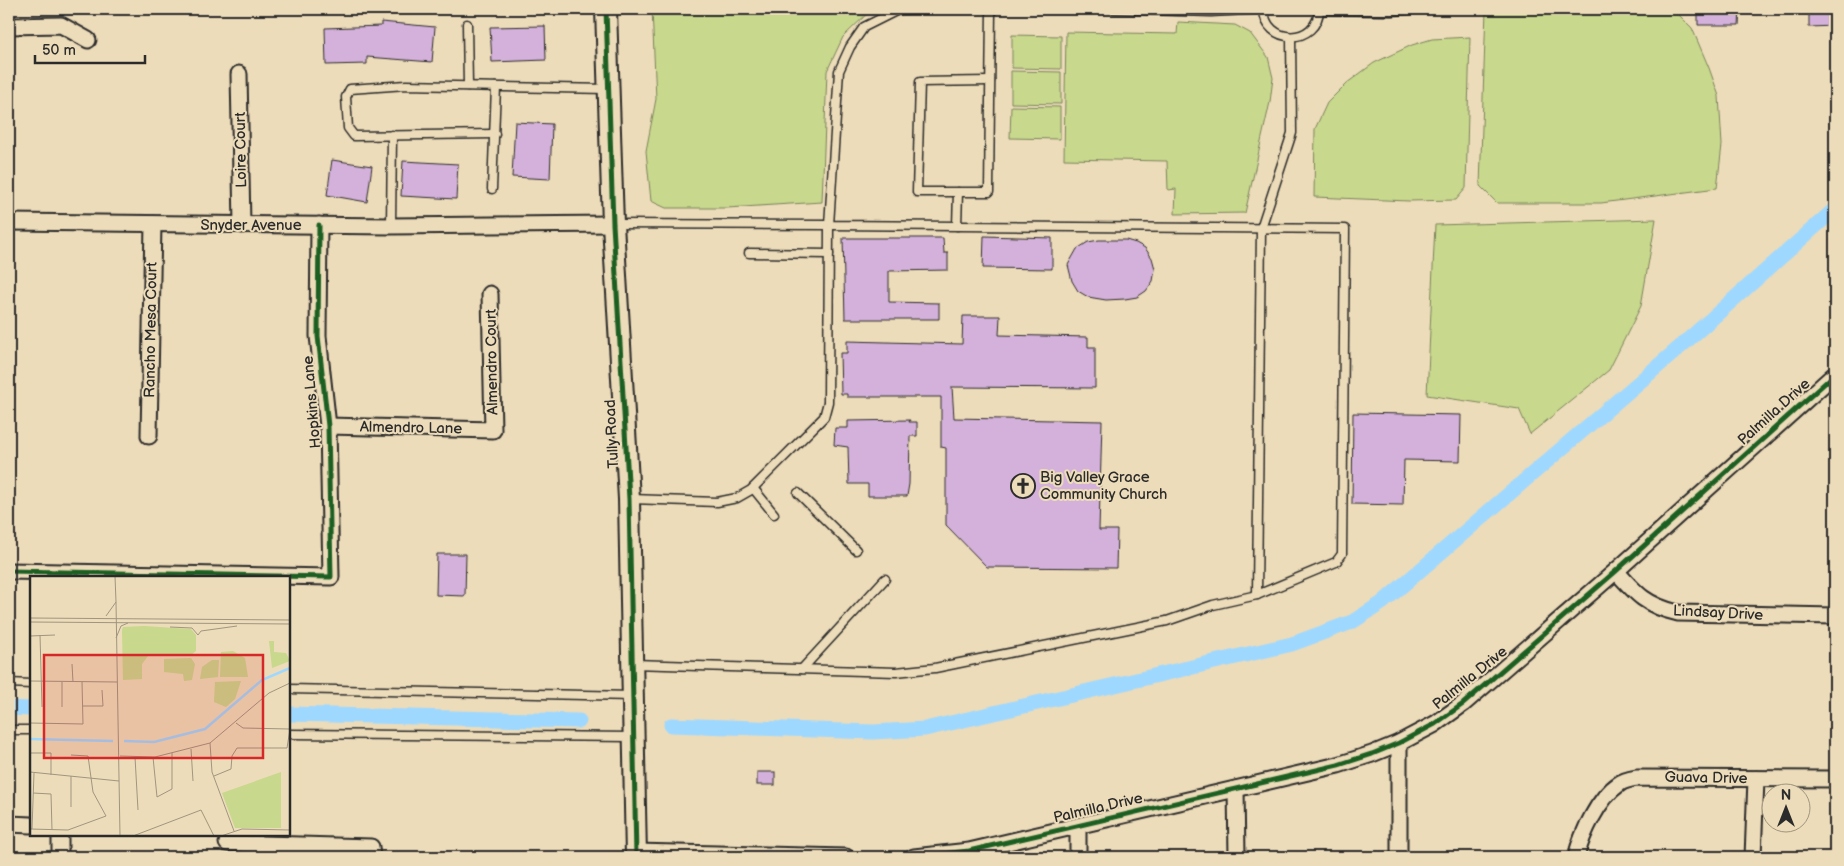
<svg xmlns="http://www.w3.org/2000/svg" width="1844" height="866" viewBox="0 0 1844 866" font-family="'Balsamiq Sans',sans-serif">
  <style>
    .green { fill: #c8d88c; stroke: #7a825c }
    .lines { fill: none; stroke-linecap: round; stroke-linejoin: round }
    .canal { stroke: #9fd8ff; stroke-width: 15 }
    .building { fill: #d4b1db; stroke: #2b2b2b }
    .service-casing { stroke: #2b2b2b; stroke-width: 11 }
    .minor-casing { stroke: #2b2b2b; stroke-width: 19 }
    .secondary-casing { stroke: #2b2b2b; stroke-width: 24 }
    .service { stroke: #eddcb9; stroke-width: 8 }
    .minor { stroke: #eddcb9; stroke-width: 15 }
    .secondary { stroke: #eddcb9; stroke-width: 20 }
    .cycleway-casing { stroke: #eddcb9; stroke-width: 8 }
    .cycleway { stroke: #1b5e20; stroke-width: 5 }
    .labels { text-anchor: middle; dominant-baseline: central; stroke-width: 4; stroke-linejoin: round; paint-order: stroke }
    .street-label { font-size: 15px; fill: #2b2b2b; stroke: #eddcb9 }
    .poi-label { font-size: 15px; fill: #2b2b2b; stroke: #eddcb9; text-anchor: start }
    .inset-river { fill: none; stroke: #9fd8ff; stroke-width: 2.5 }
    .inset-road { fill: none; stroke: #9f9580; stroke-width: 1 }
    .view { fill: #d62828; fill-opacity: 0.15; stroke: #d62828; stroke-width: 2.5 }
    .inset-edge { fill: none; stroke: #2b2b2b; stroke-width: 2.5 }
  </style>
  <rect width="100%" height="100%" fill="#eddcb9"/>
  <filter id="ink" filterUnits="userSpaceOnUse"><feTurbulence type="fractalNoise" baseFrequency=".02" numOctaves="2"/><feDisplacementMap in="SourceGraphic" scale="10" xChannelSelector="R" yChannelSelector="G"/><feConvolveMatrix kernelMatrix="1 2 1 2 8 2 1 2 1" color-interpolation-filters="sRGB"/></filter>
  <g filter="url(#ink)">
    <g class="green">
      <path d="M652 9H872L843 37 827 71 822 202 727 208H666L651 201 646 151 656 99Z"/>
      <path d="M1486 9H1673L1692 28 1709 68 1719 96 1722 145 1717 188 1601 203H1497L1480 186Z"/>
      <path d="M1178 22 1235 25 1250 33 1268 57 1273 78 1270 102 1245 213 1175 214 1176 189 1168 190 1167 161 1064 159 1066 32 1177 34Z"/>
      <path d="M1012 35 1061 36V69L1012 68Z"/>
      <path d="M1470 37 1466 188 1456 200 1409 201 1314 197 1315 129 1327 103 1347 83 1374 63 1412 45 1432 39Z"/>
      <path d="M1011 71 1061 72V104L1011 103Z"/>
      <path d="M1011 106 1060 107V139L1010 138Z"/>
      <path d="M1656 219 1641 306 1609 370 1530 434 1519 409 1427 395 1435 225Z"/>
    </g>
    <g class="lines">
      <g class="canal">
        <path d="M9 708 31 709"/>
        <path d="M289 714 579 721"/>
        <path d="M671 725 873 732 925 729 1292 644 1352 622 1382 603 1672 354 1835 209"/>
      </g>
    </g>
    <g class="building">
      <path d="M1698 9H1740L1739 25H1698Z"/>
      <path d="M1809 9H1835V26L1809 27Z"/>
      <path d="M381 22 435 27 432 62 367 57V64L326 65 325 28 381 26Z"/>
      <path d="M545 26 546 60 492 62 490 27Z"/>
      <path d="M515 122 552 124 550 179 512 177Z"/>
      <path d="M332 160 372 166 367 202 327 195Z"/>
      <path d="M403 161 458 164 456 199 401 196Z"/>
      <path d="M984 236 1052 238V269L983 268Z"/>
      <path d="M843 238H943L944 253H948V270L889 271V302L939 303V319H845Z"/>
      <path d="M1099 240H1126L1136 243 1145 248 1152 258 1155 269 1153 281 1146 291 1137 297 1125 299 1106 300 1088 297 1078 291 1072 281 1068 265 1077 249 1088 242Z"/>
      <path d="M963 316H1000L999 335 1088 337V347H1095V388L952 387 954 418 1102 421 1099 530H1117L1116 568 987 567 946 525V448L941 447V397H847V394H841L840 353H847V341L962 344Z"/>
      <path d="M1353 413 1461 415 1460 461 1404 460 1403 505 1352 504Z"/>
      <path d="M910 420 909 422H917V436H910L909 484 907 496H868V484H849L848 447 834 445 835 428H848V421Z"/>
      <path d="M437 554H466L465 596 436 595Z"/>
      <rect x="757" y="772" width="18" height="13"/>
    </g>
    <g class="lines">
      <defs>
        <g id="service">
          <path d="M590 9 605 11"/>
          <path d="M1114 9 1211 12 1264 9"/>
          <path d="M1264 9C1264 45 1318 46 1319 9"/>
          <path d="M1319 10 1391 11 1418 9"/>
          <path d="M467 24 468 86"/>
          <path d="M495 134 354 136 348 128 346 97 350 89 406 85 607 89"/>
          <path d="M492 189 496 87"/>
          <path d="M958 192H917L920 82 990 81"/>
          <path d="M615 224 829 225 828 402 824 417 751 490 737 498 717 502 631 499"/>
          <path d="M391 226 392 135"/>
          <path d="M957 226 958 192H989L991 9"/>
          <path d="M749 253 829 254"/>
          <path d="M753 488 774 514"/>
          <path d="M798 493 856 550"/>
          <path d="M1257 595 1261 228 1292 133 1291 37"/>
          <path d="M633 664 896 672 935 668 1167 621 1213 605 1257 595 1336 562 1342 554 1345 229 829 225 839 71 850 47 864 27 898 10 907 9"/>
          <path d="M802 669 885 579"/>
          <path d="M9 683 31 684"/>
          <path d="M289 689 632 696"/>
          <path d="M9 730H31"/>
          <path d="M289 734 632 737"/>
        </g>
        <g id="minor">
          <path d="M9 26 61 25 88 40"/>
          <path d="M239 74 242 225"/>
          <path d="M9 222 391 226 613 224"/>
          <path d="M328 426 493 430 490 294"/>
          <path d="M149 436 153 224"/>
          <path d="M9 571 331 577 328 426 318 336 319 225"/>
          <path d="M1616 571C1636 594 1647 606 1678 613L1835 616"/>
          <path d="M1399 743V857"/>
          <path d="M1236 789 1237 857"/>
          <path d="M9 824 31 825"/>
          <path d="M1078 826V857"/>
          <path d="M60 835V857"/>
          <path d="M227 843 371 847 372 857"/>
          <path d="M636 852 846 857"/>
          <path d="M914 857 969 851 1338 765 1372 754 1399 743 1435 724 1463 704 1616 571 1835 374"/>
          <path d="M1576 857C1582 834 1598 798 1619 784 1624 780 1631 779 1637 778L1835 779"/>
          <path d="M1753 857 1756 779"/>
        </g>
        <path id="secondary" d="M606 9 613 224 629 499 636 857"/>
      </defs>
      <use href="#service" class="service-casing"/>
      <use href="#minor" class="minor-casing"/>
      <use href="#secondary" class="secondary-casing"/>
      <use href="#service" class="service"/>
      <use href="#minor" class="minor"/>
      <use href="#secondary" class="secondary"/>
      <defs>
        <g id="cycleway">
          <path d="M606 9 613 224 629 499 636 857"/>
          <path d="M9 571 331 577 328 426 318 336 319 225"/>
          <path d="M914 857 969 851 1338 765 1372 754 1399 743 1435 724 1463 704 1616 571 1835 374"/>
        </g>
      </defs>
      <use href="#cycleway" class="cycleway-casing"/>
      <use href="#cycleway" class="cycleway"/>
    </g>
  </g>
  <defs>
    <symbol id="church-ring" viewBox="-11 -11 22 22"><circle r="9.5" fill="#eddcb9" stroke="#2b2b2b" stroke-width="1.5"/><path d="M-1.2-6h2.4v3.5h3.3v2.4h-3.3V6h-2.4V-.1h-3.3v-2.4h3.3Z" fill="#2b2b2b"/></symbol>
  </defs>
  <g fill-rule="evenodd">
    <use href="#church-ring" x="1009" y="472" width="28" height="28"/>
  </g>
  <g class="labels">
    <g class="street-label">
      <text transform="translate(241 150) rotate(-91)">Loire Court</text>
      <text x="251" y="225">Snyder Avenue</text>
      <text transform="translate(151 330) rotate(-89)">Rancho Mesa Court</text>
      <text transform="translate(492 362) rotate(-91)">Almendro Court</text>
      <text transform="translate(312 402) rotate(-95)">Hopkins Lane</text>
      <text transform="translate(1774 412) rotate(-42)">Palmilla Drive</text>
      <text transform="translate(411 428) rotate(1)">Almendro Lane</text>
      <text transform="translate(612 434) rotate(-93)">Tully Road</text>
      <text transform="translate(1718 613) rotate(3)">Lindsay Drive</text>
      <text transform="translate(1470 678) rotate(-39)">Palmilla Drive</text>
      <text transform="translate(1706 778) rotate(1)">Guava Drive</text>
      <text transform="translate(1098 808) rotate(-13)">Palmilla Drive</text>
    </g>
    <g class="poi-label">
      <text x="1040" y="477">Big Valley Grace<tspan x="1040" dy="17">Community Church</tspan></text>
    </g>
  </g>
  <g transform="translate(30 576)">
    <rect width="260" height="260" fill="#eddcb9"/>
    <path d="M114 50 161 53 166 59V75L161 79 118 80 112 88V103L93 104 92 54 93 51ZM239 65H244V76L256 77 260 85 242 92ZM203 75 215 82 218 101H190L191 76ZM161 82 165 88 162 104 154 105 153 98 134 96V83ZM182 84H189L188 101 170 103 172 91ZM211 105 205 123 196 131 184 126 185 106ZM251 196V252H205L192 217Z" fill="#c8d88c"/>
    <path class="inset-river" d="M0 163 83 165M94 165 124 166 175 153 232 104 260 92"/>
    <path class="inset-road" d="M85 0 86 26M86 26 90 260M76 40 86 26M0 42 260 44M0 46 260 48M140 51 162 52 168 59 171 55 207 50M10 59 12 131M0 60 25 59M86 62 91 50 98 47M42 88 43 106M0 105 87 106M53 130H73L72 114M32 131V106M0 147 53 148 52 106M206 147 213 152 259 153M180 167 182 196 204 255M161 173 163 205M0 177H21V199M90 180 125 181 180 167 239 117 260 107M105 181 108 234M123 181 127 221 142 213V177M0 196 89 205M41 200V231M184 200 201 193 202 180 207 172H257L260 153M3 217 21 218 22 254M0 253 38 254 76 240 63 216 58 180 41 179M2 253 4 197M103 260 171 234 184 260M191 260 212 253 260 254"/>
    <path class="view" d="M14 79H233V182H14Z"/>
    <rect width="260" height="260" class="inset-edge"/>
  </g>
  <rect width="1844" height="866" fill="none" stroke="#eddcb9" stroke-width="30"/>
  <rect x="15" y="15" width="1814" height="836" fill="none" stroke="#2b2b2b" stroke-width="2" filter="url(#ink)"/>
  <g transform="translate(1786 808)"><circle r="24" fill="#eddcb9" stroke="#9f9580"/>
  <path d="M0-4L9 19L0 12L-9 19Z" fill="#2b2b2b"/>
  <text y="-8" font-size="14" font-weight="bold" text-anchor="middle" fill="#2b2b2b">N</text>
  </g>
  <path d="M35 55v8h110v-8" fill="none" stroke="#2b2b2b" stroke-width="2.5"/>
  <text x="42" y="55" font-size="15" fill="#2b2b2b" stroke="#eddcb9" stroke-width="4" paint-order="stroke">50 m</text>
</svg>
